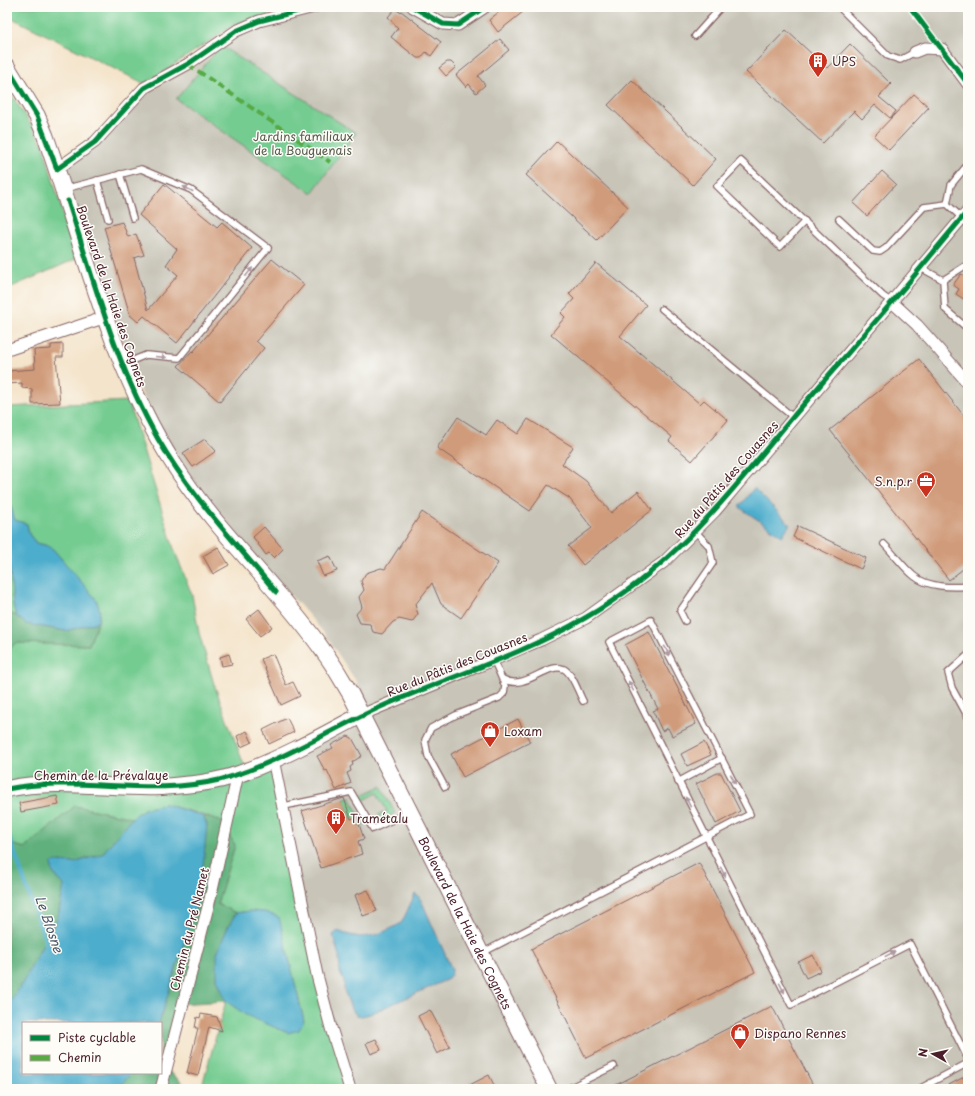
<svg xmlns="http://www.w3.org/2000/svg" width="975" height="1096" viewBox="0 0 975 1096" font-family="'Playpen Sans',sans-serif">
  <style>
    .industrial { fill: #c8c4b8 }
    .green { fill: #74cc91; stroke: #5f765e }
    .forest { fill: #5fb07b; stroke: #546853 }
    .water { fill: #4dadcc; stroke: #4c667c }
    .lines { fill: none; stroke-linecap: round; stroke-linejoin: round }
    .stream { stroke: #4dadcc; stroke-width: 4 }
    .building { fill: #d09b7a }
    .lane-casing { stroke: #866463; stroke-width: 8 }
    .street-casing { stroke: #866463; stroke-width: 13 }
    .secondary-casing { stroke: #866463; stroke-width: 18 }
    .lane { stroke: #fff; stroke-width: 5.5 }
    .street { stroke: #fff; stroke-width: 11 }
    .secondary { stroke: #fff; stroke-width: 16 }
    .quiet { stroke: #57aa44; stroke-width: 4; stroke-dasharray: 8 4; stroke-linecap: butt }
    .cycleway-casing { stroke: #fdfcf7; stroke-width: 8 }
    .cycleway { stroke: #00873e; stroke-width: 5 }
    .oneway { fill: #ae9aa0 }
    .labels { text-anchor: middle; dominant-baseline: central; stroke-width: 3; stroke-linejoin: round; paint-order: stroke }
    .poi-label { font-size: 12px; fill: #4a1f2b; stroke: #fdfcf7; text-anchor: start }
    .park-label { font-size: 12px; fill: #595c4f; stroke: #fdfcf7 }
    .street-label { font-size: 12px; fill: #4a1f2b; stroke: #fdfcf7 }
    .water-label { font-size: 13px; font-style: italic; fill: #4b586b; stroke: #fdfcf7 }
  </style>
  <rect width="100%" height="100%" fill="#fdfcf7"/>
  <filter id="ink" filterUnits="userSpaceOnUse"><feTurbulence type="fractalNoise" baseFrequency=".025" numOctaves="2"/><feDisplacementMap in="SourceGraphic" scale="8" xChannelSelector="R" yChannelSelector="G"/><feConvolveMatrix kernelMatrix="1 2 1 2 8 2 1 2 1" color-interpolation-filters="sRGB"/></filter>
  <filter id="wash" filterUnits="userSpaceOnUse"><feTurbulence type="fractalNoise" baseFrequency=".012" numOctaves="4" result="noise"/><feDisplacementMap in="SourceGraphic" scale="16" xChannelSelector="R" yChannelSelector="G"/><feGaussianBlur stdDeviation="0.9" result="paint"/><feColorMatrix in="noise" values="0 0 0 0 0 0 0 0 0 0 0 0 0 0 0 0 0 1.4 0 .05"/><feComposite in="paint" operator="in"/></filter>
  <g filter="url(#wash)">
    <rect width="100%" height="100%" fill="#f4e4cb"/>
    <path class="industrial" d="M326 7H968V1089H352L323 985 272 765 361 715 358 684 325 634 300 605 270 575 218 515 181 464 142 394 113 315 63 168 97 140 147 93 191 66 234 36 260 25Z"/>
    <g class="green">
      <path d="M7 7H298L235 24 145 84 10 17 7 14Z"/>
      <path d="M221 46 356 133 312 193 176 99Z"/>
      <path d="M7 89 25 115 43 145 76 259 7 289Z"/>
      <path d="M128 401 174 549 192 595 199 633 214 684 244 765H272L323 985 352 1089H201L226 1001 246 1015 304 1021 283 936 250 911 236 913 217 904 235 845 220 820 165 804 144 809 132 818 75 806 25 848 7 843V653L14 643 89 645 98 622 45 545 36 543 29 534 27 524 15 520 11 508 7 507V407Z"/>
      <path d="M7 560 9 562 13 605 16 616 7 612Z"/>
      <path d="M381 786 395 813 383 819 378 815 387 811 377 793 361 802 359 797Z"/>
      <path d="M350 797 364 826 360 827 357 817 351 819 344 798Z"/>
    </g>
    <g class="forest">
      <path d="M7 612 16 616 26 624 66 631 98 622 89 645 15 643 7 653Z"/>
      <path d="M75 806 132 818 102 854 74 863 55 862 53 873 64 885 58 917 23 982 7 1006V843L25 848Z"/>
      <path d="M203 816 220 820 235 845 217 904 236 913 227 929 218 968 217 979 226 1001 178 1004 161 1065 184 1084 183 1089H116L132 1073H161V1023H159L185 938 207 825Z"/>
    </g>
    <g class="water">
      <path d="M754 488 790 524 782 536 739 507Z"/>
      <path d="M7 507H11L15 520 27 524 29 534 36 543 45 545 53 549 96 599 100 611 98 622 66 631 26 624 16 616 13 605 9 562 7 560Z"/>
      <path d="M165 804 203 816 207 825 201 889 159 1023H23V1073H132L116 1089H7V1006L23 982 58 917 64 885 53 873 51 864 55 862 74 863 102 854 132 818 144 809Z"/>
      <path d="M415 894 418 896 422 902 452 970 451 975 446 980 370 1014 362 1016 356 1015 351 1008 344 990V981L340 973 339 956 333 935 338 931C362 941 375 937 398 925L402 922Z"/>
      <path d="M250 911 265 912 279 917 304 1021 299 1030 288 1033 246 1015 226 1001 217 979V953L227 929 236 913Z"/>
    </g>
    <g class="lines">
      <path class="stream" d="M7 831 47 946"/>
    </g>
    <g id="blocks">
      <g class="building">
        <path d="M505 7H529L498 32 489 20Z"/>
        <path d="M395 9 400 12 401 11 441 42 431 56 426 52 421 58H417L391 37 398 28 388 17Z"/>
        <path d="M786 30 827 68 850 44 891 84 879 97 896 111 890 118 875 105 862 119 854 111 823 143 746 72Z"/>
        <path d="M500 39 509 50 478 76 485 85 476 93 469 84 466 87 456 75Z"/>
        <path d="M447 62H451L456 67 446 76 439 68Z"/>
        <path d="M632 80 716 159 693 185 608 105Z"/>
        <path d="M914 94 929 107 889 150 874 136Z"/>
        <path d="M557 141 628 207 597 240 526 175Z"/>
        <path d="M882 171 896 184 867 216 853 203Z"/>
        <path d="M164 184 217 227 222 222 252 248 177 343 144 316 138 322 130 315 104 227 122 222 128 237 136 234 144 255 134 258 148 310 178 275 166 265 177 249 139 215Z"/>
        <path d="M272 259 304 285 256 341 264 348 220 402 178 366 192 351 193 352Z"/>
        <path d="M596 263 646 305 620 336 700 404 704 400 728 420 692 461 669 441 672 437 551 334 565 317 561 313 574 299 569 294Z"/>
        <path d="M961 274 968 277V302L956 294 959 289 953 285Z"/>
        <path d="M63 344V357H56L60 403 32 404V389L22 388V383L7 384V371L35 369 34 350 51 349V345Z"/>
        <path d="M919 359 968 421V565L949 580 830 430Z"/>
        <path d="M458 417 486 435 497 420 518 434 528 419 573 447 562 464 586 481 611 513 638 491 652 510 583 565 568 546 592 528 569 498 548 485 530 511 437 448Z"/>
        <path d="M205 439 216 451 193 467 183 453Z"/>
        <path d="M422 512 498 563 461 618 441 604 432 583 415 605 418 614 412 622 399 619 393 622 382 634 373 632 370 624 360 623 356 614 362 607 359 597 364 590 361 581 366 573 381 568 385 569Z"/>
        <path d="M798 526 866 558 861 569 793 537Z"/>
        <path d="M264 527 283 549 274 558 269 553 266 555 253 537Z"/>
        <path d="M218 547 229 565 213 574 203 556Z"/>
        <path d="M330 556 337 571 323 576 317 561Z"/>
        <path d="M259 609 272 627 260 636 246 619Z"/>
        <path d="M649 632 696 724 672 736 668 728 662 731 653 711 658 709 625 645Z"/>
        <path d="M229 654 232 664 222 666 220 657Z"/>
        <path d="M273 654 286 685 293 682 300 696 281 705 261 659Z"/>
        <path d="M287 718 294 732 269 744 263 730Z"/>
        <path d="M518 719 530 742 463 777 451 754Z"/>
        <path d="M247 731 252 742 241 747 237 736Z"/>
        <path d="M348 736 352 738 362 756 352 762 353 765 350 767 351 771 347 773 351 783 336 790 327 770 325 771 317 756 333 748 331 745Z"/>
        <path d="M704 742 711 755 687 766 681 754Z"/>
        <path d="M721 773 740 811 716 824 696 784 717 773Z"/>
        <path d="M57 796 59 805 21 812 19 803Z"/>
        <path d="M344 798 351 819 357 817 360 827 364 839 358 841 362 854 321 868 302 811Z"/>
        <path d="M699 863 755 972 586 1058 531 949Z"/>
        <path d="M368 890 377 911 363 916 355 895Z"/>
        <path d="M813 955 821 971 806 978 798 962Z"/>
        <path d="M772 1006 815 1089H608Z"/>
        <path d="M430 1010 450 1047 437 1054 418 1016Z"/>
        <path d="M201 1014 217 1017 222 1031 209 1027 198 1076 187 1073 198 1028H195L197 1017 200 1018Z"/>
        <path d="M376 1039 381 1050 371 1054 366 1043Z"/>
        <path d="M489 1075 496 1089H462Z"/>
        <path d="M968 1075V1089H941Z"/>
      </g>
    </g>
  </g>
  <g filter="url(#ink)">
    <use href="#blocks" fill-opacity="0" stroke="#866463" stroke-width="1"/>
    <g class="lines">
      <defs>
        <g id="lane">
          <path d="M839 7 888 56 900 60 915 52"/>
          <path d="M695 36 721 7"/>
          <path d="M120 174 133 218"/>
          <path d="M97 180 108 219"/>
          <path d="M64 189 141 169 191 190 268 248 179 358 146 355 124 364"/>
          <path d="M947 204 951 185 968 164"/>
          <path d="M839 219 873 251 880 252 886 248 924 207 947 204 962 218"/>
          <path d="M805 221 780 247 717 186 741 161 883 296 892 302"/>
          <path d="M921 268 943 280 968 264"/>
          <path d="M943 280 945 309 968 329"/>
          <path d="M662 309 793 417"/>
          <path d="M884 544C894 554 903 567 914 576 927 587 952 588 968 586"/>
          <path d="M685 621 680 611 713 563 709 546 695 531"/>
          <path d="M968 655 948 673 952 688 968 717"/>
          <path d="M503 679C525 692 548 661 564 669 573 674 578 692 583 701"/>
          <path d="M678 782 722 758"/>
          <path d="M445 787 428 756 425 740 431 728 456 715 499 698 504 693 505 686 494 661"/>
          <path d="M284 806 351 792 373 829 409 812"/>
          <path d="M482 953C572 907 661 860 750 814L651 620 609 642 791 1005 910 944 968 1059"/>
          <path d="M567 1089 614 1066"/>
          <path d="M919 1089 968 1063"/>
        </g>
        <g id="street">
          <path d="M413 7 443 24 458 25 485 7"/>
          <path d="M915 52 925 48 942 49 968 84"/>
          <path d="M57 169 95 142 144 88 188 64 236 31 259 21 314 7"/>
          <path d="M892 302 917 325 968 383"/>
          <path d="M7 350 106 317"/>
          <path d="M361 715 541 640 586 618 664 562 715 511 968 211"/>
          <path d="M273 759 317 975 331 1028 350 1089"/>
          <path d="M161 1089 210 899 238 774"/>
        </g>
        <g id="secondary">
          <path id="s1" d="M7 67 37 116 45 135C83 243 111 366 173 463 216 532 278 586 324 652 334 665 342 680 350 693L549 1089"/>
          <path d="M7 789C58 778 109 789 161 787 186 785 215 783 239 774 281 759 322 736 361 715"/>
        </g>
      </defs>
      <use href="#lane" class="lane-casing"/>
      <use href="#street" class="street-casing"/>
      <use href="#secondary" class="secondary-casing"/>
      <use href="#lane" class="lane"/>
      <use href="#street" class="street"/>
      <use href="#secondary" class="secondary"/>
      <path class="quiet" d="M188 64 330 162"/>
      <defs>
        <g id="cycleway">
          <path d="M413 7 443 24 458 25 485 7"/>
          <path d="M910 7 968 84"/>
          <path d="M7 67 37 116 57 169 95 142 144 88 188 64 236 31 259 21 314 7"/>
          <path d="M68 201C94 281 116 366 158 439 190 495 235 542 276 592"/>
          <path d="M7 789C77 775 149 797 219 780 277 765 330 729 385 705 452 676 522 655 585 618 674 567 728 495 792 418 825 379 859 341 892 302 918 272 942 241 968 211"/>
        </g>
      </defs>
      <use href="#cycleway" class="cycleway-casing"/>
      <use href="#cycleway" class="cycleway"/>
    </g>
    <defs><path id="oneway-solid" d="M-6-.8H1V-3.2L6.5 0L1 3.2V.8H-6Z"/></defs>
    <g class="oneway">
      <use href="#oneway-solid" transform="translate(188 189) rotate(-153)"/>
      <use href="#oneway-solid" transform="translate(249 272) rotate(-51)"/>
      <use href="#oneway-solid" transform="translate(161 357) rotate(5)"/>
      <use href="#oneway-solid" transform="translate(667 651) rotate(63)"/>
      <use href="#oneway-solid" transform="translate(631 686) rotate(-116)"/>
      <use href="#oneway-solid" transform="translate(733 779) rotate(63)"/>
      <use href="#oneway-solid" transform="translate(688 802) rotate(-117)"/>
      <use href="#oneway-solid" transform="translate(723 872) rotate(63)"/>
      <use href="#oneway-solid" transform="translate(890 954) rotate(-27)"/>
      <use href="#oneway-solid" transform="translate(782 988) rotate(63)"/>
    </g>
  </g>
  <defs>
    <symbol id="building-pin" viewBox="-11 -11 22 30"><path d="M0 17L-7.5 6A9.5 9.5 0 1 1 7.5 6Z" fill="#c8321e" stroke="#fdfcf7"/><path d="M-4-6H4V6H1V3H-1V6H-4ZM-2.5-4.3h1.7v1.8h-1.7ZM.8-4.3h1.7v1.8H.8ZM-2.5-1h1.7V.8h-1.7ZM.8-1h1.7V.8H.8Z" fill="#fff"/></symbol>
    <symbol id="office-pin" viewBox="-11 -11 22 30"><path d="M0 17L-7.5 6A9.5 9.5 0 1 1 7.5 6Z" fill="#c8321e" stroke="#fdfcf7"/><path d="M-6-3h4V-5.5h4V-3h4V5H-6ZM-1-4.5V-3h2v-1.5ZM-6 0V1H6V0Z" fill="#fff"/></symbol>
    <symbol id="shop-pin" viewBox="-11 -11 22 30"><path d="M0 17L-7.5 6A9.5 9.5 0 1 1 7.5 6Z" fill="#c8321e" stroke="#fdfcf7"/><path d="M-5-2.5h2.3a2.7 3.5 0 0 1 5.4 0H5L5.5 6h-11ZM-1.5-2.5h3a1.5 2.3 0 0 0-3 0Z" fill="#fff"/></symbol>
  </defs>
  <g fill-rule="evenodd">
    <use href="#building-pin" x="807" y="50" width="22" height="30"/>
    <use href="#office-pin" x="915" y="470" width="22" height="30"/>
    <use href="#shop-pin" x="479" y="720" width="22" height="30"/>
    <use href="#building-pin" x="325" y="807" width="22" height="30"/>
    <use href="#shop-pin" x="729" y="1022" width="22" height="30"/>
  </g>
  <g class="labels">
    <g class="poi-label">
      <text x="832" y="61">UPS</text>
      <text x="912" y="481" text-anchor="end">S.n.p.r</text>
      <text x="504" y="731">Loxam</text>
      <text x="350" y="818">Tramétalu</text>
      <text x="754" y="1033">Dispano Rennes</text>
    </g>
    <g class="park-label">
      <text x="303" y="136">Jardins familiaux<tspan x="303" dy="14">de la Bouguenais</tspan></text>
    </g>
    <g class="street-label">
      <text transform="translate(112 296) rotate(71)">Boulevard de la Haie des Cognets</text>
      <text transform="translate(726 479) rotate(-49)">Rue du Pâtis des Couasnes</text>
      <text transform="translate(457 664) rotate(-22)">Rue du Pâtis des Couasnes</text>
      <text x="101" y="775">Chemin de la Prévalaye</text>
      <text stroke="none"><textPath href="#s1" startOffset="979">Boulevard de la Haie des Cognets</textPath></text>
      <text transform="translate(189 929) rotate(-76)">Chemin du Pré Namet</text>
    </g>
    <g class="water-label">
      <text transform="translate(50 924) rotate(71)">Le Blosne</text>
    </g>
  </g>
  <rect width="975" height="1096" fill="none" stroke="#fdfcf7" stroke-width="24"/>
  <rect x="22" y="1022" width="140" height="52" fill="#fdfcf7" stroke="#b5a4a5"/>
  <rect x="30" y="1035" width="20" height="6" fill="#00873e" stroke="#b5a4a5"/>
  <text x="58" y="1042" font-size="12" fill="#4a1f2b">Piste cyclable</text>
  <rect x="30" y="1055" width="20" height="6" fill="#57aa44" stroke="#b5a4a5"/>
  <text x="58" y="1062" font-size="12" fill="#4a1f2b">Chemin</text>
  <g transform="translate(933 1054) rotate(278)" stroke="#fdfcf7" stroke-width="3" paint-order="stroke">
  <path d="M0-3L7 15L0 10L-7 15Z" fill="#4a1f2b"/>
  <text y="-6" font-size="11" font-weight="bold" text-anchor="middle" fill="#4a1f2b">N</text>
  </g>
</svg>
